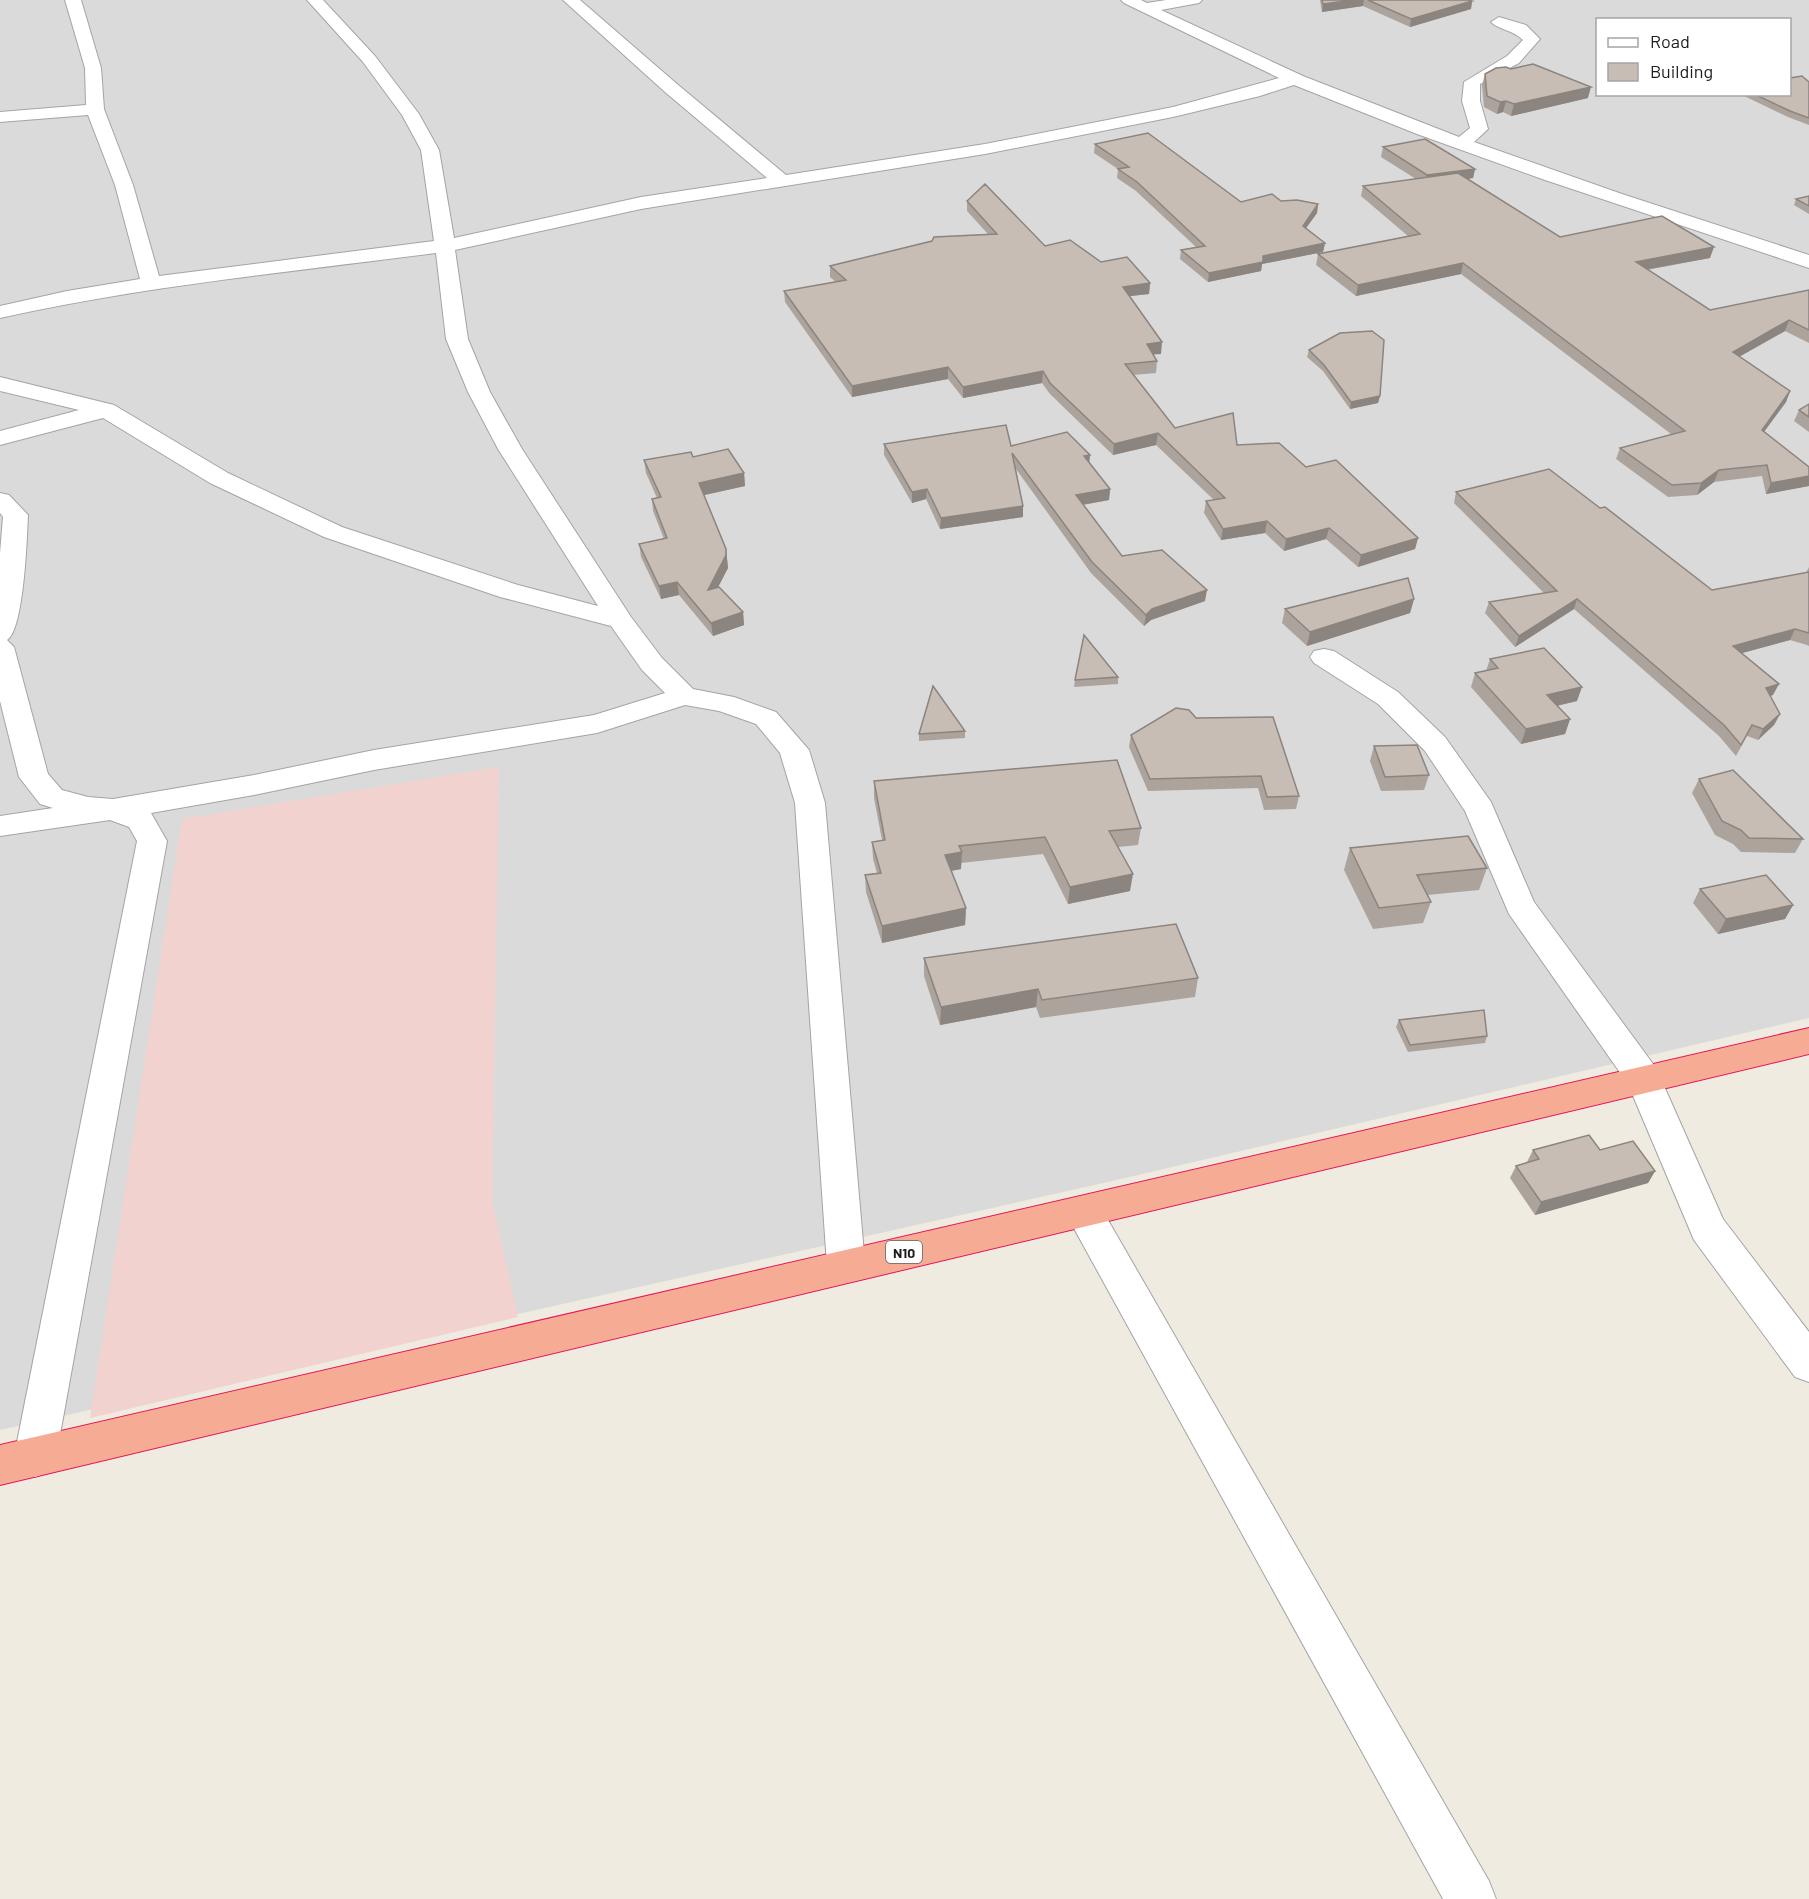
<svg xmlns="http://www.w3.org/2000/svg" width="1809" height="1899" viewBox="0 0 1809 1899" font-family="Barlow,sans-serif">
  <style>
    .residential { fill: #dbdada; fill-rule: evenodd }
    .commercial { fill: #f1d2cf }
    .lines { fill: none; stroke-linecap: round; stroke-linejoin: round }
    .minor-casing { stroke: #a4a4a4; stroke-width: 2 }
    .trunk-casing { stroke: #e41756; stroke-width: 2 }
    .minor { fill: #fff; fill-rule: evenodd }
    .trunk { fill: #f6ac94; fill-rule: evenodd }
    .wall { fill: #aba39c }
    .shaded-wall { fill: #8b847f }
    .building { fill: #c7bdb5; stroke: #8b847f; stroke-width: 1.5 }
    .labels { text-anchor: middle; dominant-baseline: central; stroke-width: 5; stroke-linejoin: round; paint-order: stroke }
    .shield { fill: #fff; stroke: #616161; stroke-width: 1.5 }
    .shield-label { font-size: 14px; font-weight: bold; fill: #1d1d1d }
  </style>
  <rect width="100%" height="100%" fill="#efebe1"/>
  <path class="residential" d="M0 0H1809V1018L1108 1182 0 1430ZM1598 20H1790V94H1598Z"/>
  <path class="commercial" d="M499 767 492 1200 518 1317 90 1418 182 819Z"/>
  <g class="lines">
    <defs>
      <g id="minor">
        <path d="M65 0H81L101 68 104 109 133 185 159 276 434 241 421 150 402 115 363 62 307 0H323L375 56 419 114 439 150 454 238 641 197 767 178 665 92 563 0H580L677 84 786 175 985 144 1173 107 1279 78 1124 3 1121 0H1141L1147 3 1166 0H1202L1199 3 1161 10 1303 76 1459 137 1470 128 1462 101 1464 82 1507 56 1523 40C1513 30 1499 30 1491 22L1499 17 1526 25 1540 39 1519 63 1480 84V101L1488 129 1474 142 1622 194 1809 255V268L1545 180 1417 134 1294 85 1260 96 1173 117 985 154 641 209 455 250 468 339 490 392 522 449 631 617 662 658 693 689 734 697 776 712 809 750 825 803 865 1265 860 1277 846 1282 832 1277 827 1265 795 803 780 753 756 724 719 711 685 705 597 733 374 770 254 795 151 813 167 841 56 1457 50 1471 35 1477 20 1471 14 1457 137 841 129 827 110 820 0 836V816L53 808 40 804 19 777 0 701V553L3 517 0 513V493L9 495 28 515C27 538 24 630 7 640L14 647 48 774 62 790 88 797 113 799 254 775 374 750 594 715 665 693 642 670 611 626 500 597 324 537 210 483 103 418 0 445V431L79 410 0 391V377L114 405 228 473 342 527 518 585 598 606 498 449 468 392 446 339 436 253C290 272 143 286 0 318V306L67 291 140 279 115 185 88 115 0 122V112L86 105 85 68Z"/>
        <path d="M1324 649 1334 651 1398 692 1445 737 1491 802 1534 902 1656 1068 1723 1219 1809 1332V1382L1795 1377 1694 1240 1628 1084 1509 914 1465 811 1425 751 1378 704 1314 663 1310 657 1314 651Z"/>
        <path d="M1084 1196 1097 1201 1489 1881 1496 1899H1443L1071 1223 1065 1212 1071 1201Z"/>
      </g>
      <path id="trunk" d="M1809 1028V1054L0 1485V1445Z"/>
    </defs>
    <use href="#minor" class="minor-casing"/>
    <use href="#trunk" class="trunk-casing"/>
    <use href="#minor" class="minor"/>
    <use href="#trunk" class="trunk"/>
  </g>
  <g class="wall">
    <path d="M1320 0H1468L1472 1 1471 9 1410 27 1363 6 1322 12Z"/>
    <path d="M1485 74 1588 98 1511 116 1503 112 1497 114 1484 107 1482 85Z"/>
    <path d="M1809 82V125L1788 117 1740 94H1790Z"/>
    <path d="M1095 144 1241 202 1281 201 1318 204 1317 213 1306 228 1325 243 1323 252 1262 264 1261 271 1208 282 1180 259 1181 250 1196 247 1136 191 1117 178 1118 169 1094 153Z"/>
    <path d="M1383 147 1475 169 1473 178 1467 179 1560 237 1710 258 1647 270 1710 310 1809 290V343L1785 331 1739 357 1790 391 1786 402 1764 432 1809 467V486L1766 494 1762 476 1714 482 1697 495 1668 497 1616 459 1620 448 1671 434 1461 274 1356 296 1316 265 1318 254 1408 236 1361 196 1363 186 1416 179 1381 157Z"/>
    <path d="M1809 196V214L1794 205 1796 199Z"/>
    <path d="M967 201 1045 246 1101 262 1150 283 1149 294 1130 296 1161 354H1153L1157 361 1156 373 1133 375 1175 428 1237 445 1306 467 1418 538 1415 549 1358 567 1326 539 1284 551 1265 533 1221 540 1204 513 1206 501 1214 500 1156 445 1113 455 1050 394 1042 383 963 398 948 379 852 397 785 302 784 291 836 282 830 277V266L988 234 967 211Z"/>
    <path d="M1309 350 1380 396 1378 403 1350 409 1323 371 1307 357Z"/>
    <path d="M1809 404V432L1794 421 1799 410Z"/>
    <path d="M884 444 1011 446 1089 463 1110 489 1109 500 1083 505 1122 556 1205 601 1151 620 1144 626 1091 573 1016 469 1023 506V517L940 529 926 499 912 503 884 455Z"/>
    <path d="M693 457 744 473 745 486 704 495 726 549 728 568 717 588 743 612 744 625 713 636 679 595 661 599 641 557 639 544 664 539 653 511 652 499 657 498 646 473 644 460Z"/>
    <path d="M1456 492 1600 508 1712 590 1806 573 1809 567V646L1807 645 1790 640 1741 653 1773 695 1770 696 1780 714 1774 725 1758 740 1747 736 1736 756 1719 736 1574 609 1515 647 1485 613 1489 602 1544 593 1454 503Z"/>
    <path d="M1414 599 1410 613 1307 646 1282 623 1285 609Z"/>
    <path d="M1490 659 1577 701 1557 706 1570 719 1565 734 1521 744 1471 687 1475 673 1486 671Z"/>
    <path d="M1118 677V684L1074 687 1075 680Z"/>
    <path d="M1196 718 1299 796 1296 809 1264 810 1258 788 1148 791 1129 747 1131 735Z"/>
    <path d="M965 731V738L919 741V734Z"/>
    <path d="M1374 746 1429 775 1424 790 1381 791 1370 761Z"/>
    <path d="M1699 779 1803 839 1795 853 1741 852 1733 844 1715 835 1692 793Z"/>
    <path d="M874 781 1141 828 1138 845 1118 847 1130 891 1068 904 1043 854 961 863V869L951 871 966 908 965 925 882 943 866 892 865 875 877 873 873 859 872 842 882 840 874 798Z"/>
    <path d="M1350 848 1487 868 1479 890 1427 895 1431 902 1423 923 1373 929 1344 870Z"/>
    <path d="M1700 889 1793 905 1785 919 1718 934 1693 903Z"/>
    <path d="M924 958 1198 978 1195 997 1040 1018 1036 1007 940 1025 924 976Z"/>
    <path d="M1399 1020 1487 1036 1485 1043 1408 1052 1396 1027Z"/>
    <path d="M1533 1150H1600L1655 1171 1648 1183 1535 1215 1510 1178 1516 1166 1527 1162Z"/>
  </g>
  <g class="shaded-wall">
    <path d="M1354 0H1364L1363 6 1322 12 1323 4Z"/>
    <path d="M1472 1 1471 9 1410 27 1411 19Z"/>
    <path d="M1591 87 1588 98 1511 116 1514 104Z"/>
    <path d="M1506 101 1503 112 1497 114 1500 102Z"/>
    <path d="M1475 169 1473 178 1425 185 1427 175Z"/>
    <path d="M1318 204 1317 213 1301 235 1303 226Z"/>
    <path d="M1325 243 1323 252 1262 264 1261 271 1208 282 1209 273 1263 256Z"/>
    <path d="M1714 247 1710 258 1632 272 1636 262Z"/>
    <path d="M1463 263 1461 274 1356 296 1358 285Z"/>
    <path d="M1150 283 1149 294 1122 297 1123 287Z"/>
    <path d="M1789 320 1785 331 1728 363 1733 352Z"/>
    <path d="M1162 342 1161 354 1146 355 1147 344Z"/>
    <path d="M948 367V379L852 397V386Z"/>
    <path d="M1043 371 1042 383 963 398V387Z"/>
    <path d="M1790 391 1786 402 1757 441 1762 430Z"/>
    <path d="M1380 396 1378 403 1350 409 1351 402Z"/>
    <path d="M1158 433 1156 445 1113 455 1114 444Z"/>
    <path d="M1090 455 1089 466 1084 456Z"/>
    <path d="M1719 470 1714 482 1697 495 1701 483Z"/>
    <path d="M744 473 745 486 700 496 699 483Z"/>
    <path d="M1809 476V486L1766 494 1771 483Z"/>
    <path d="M927 489 926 499 912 503V492Z"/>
    <path d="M1110 489 1109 500 1075 506 1076 495Z"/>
    <path d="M1023 506V517L940 529 941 518Z"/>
    <path d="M1267 521 1265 533 1221 540 1223 529Z"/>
    <path d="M1329 528 1326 539 1284 551 1286 539Z"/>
    <path d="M1418 538 1415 549 1358 567 1361 555Z"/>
    <path d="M726 549 728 568 710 603 708 590Z"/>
    <path d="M677 582 679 595 661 599 659 586Z"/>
    <path d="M1207 590 1205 601 1151 620 1144 626 1146 615 1152 609Z"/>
    <path d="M1414 599 1410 613 1307 646 1310 632Z"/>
    <path d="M1577 599 1574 609 1515 647 1519 636Z"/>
    <path d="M743 612 744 625 713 636 711 623Z"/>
    <path d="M1795 629 1790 640 1728 657 1733 646Z"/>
    <path d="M1779 684 1773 695 1761 699 1766 688Z"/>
    <path d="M1582 687 1577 701 1542 709 1547 695Z"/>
    <path d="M1780 714 1774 725 1758 740 1763 729Z"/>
    <path d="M1570 719 1565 734 1521 744 1526 729Z"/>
    <path d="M962 852 961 869 945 872V855Z"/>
    <path d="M1133 874 1130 891 1068 904 1070 887Z"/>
    <path d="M1793 905 1785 919 1718 934 1726 919Z"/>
    <path d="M966 908 965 925 882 943V926Z"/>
    <path d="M1038 989 1036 1007 940 1025 941 1007Z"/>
    <path d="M1655 1171 1648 1183 1535 1215 1541 1202Z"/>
  </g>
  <g class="building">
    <path d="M1322 0H1354L1323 4Z"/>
    <path d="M1368 0H1468L1472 1 1411 19Z"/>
    <path d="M1533 64 1591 87 1514 104 1506 101 1500 102 1487 96 1485 74 1496 68 1506 67 1511 69Z"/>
    <path d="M1802 76 1809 82V118L1790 111 1754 94H1790V78Z"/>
    <path d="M1148 133 1241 202 1272 194 1281 201 1297 200 1318 204 1303 226 1325 243 1263 256V262L1209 273 1181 250 1205 246 1137 182 1118 169 1129 167 1095 144Z"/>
    <path d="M1425 139 1475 169 1427 175 1383 147Z"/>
    <path d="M1458 173 1560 237 1662 216 1714 247 1636 262 1710 310 1809 290V330L1789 320 1733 352 1790 391 1762 430 1809 467V476L1771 483 1767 465 1719 470 1701 483 1672 485 1620 448 1685 431 1463 263 1358 285 1318 254 1420 234 1363 186Z"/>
    <path d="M985 184 1045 246 1070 240 1101 262 1127 257 1150 283 1123 287 1162 342 1147 344 1157 361 1125 364 1175 428 1233 413 1237 445 1279 443 1306 467 1336 460 1418 538 1361 555 1329 528 1286 539 1267 521 1223 529 1206 501 1225 498 1158 433 1114 444 1050 383 1043 371 963 387 948 367 852 386 784 291 846 280 830 266 932 241 934 237 997 234 967 201Z"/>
    <path d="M1809 196V206L1796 199Z"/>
    <path d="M1372 331 1384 340 1380 396 1351 402 1324 365 1309 350 1340 333Z"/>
    <path d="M1809 404V417L1799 410Z"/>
    <path d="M1006 425 1011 446 1067 432 1090 455 1084 456 1110 489 1076 495 1122 556 1162 550 1207 590 1152 609 1146 615 1092 562 1012 453 1023 506 941 518 927 489 912 492 884 444Z"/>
    <path d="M728 449 744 473 699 483 726 549V555L708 590 719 587 743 612 711 623 677 582 659 586 639 544 667 538 652 499 661 497 644 460 691 452 693 457Z"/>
    <path d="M1549 469 1600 508 1605 507 1712 590 1809 572V633L1795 629 1733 646 1779 684 1766 688 1780 714 1763 729 1752 725 1741 745 1724 725 1577 599 1519 636 1489 602 1557 591 1456 492Z"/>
    <path d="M1408 578 1414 599 1310 632 1285 609Z"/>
    <path d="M1084 635 1118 677 1075 680Z"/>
    <path d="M1544 648 1582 687 1547 695 1570 719 1526 729 1475 673 1498 668 1490 659Z"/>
    <path d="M933 686 965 731 919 734Z"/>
    <path d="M1176 708 1189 710 1196 718 1273 717 1299 796 1267 797 1261 776 1150 779 1131 735Z"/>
    <path d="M1417 745 1429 775 1385 777 1374 746Z"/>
    <path d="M1117 760 1141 828 1109 831 1133 874 1070 887 1045 837 959 846 962 852 945 855 966 908 882 926 865 875 881 873 872 842 885 840 874 781Z"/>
    <path d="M1733 770 1803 839 1749 838 1741 830 1722 821 1699 779Z"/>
    <path d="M1468 836 1487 868 1417 875 1431 902 1379 908 1350 848Z"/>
    <path d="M1766 875 1793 905 1726 919 1700 889Z"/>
    <path d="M1176 924 1198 978 1042 1000 1038 989 941 1007 924 958Z"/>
    <path d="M1484 1010 1487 1036 1410 1045 1399 1020Z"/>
    <path d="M1589 1135 1600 1150 1633 1141 1655 1171 1541 1202 1516 1166 1539 1159 1533 1150Z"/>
  </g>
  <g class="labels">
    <rect class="shield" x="886" y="1241" width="36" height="22" rx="4.5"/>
    <g class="shield-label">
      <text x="904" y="1252">N10</text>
    </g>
  </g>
  <rect x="1596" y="18" width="195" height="78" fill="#ffffff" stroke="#a5a5a5" stroke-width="1.5"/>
  <rect x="1608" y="38" width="30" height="9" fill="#ffffff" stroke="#a5a5a5" stroke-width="1.5"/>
  <text x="1650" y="48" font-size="18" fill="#1d1d1d">Road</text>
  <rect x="1608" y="63" width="30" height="18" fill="#c7bdb5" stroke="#a5a5a5" stroke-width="1.5"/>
  <text x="1650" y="78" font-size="18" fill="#1d1d1d">Building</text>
</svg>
